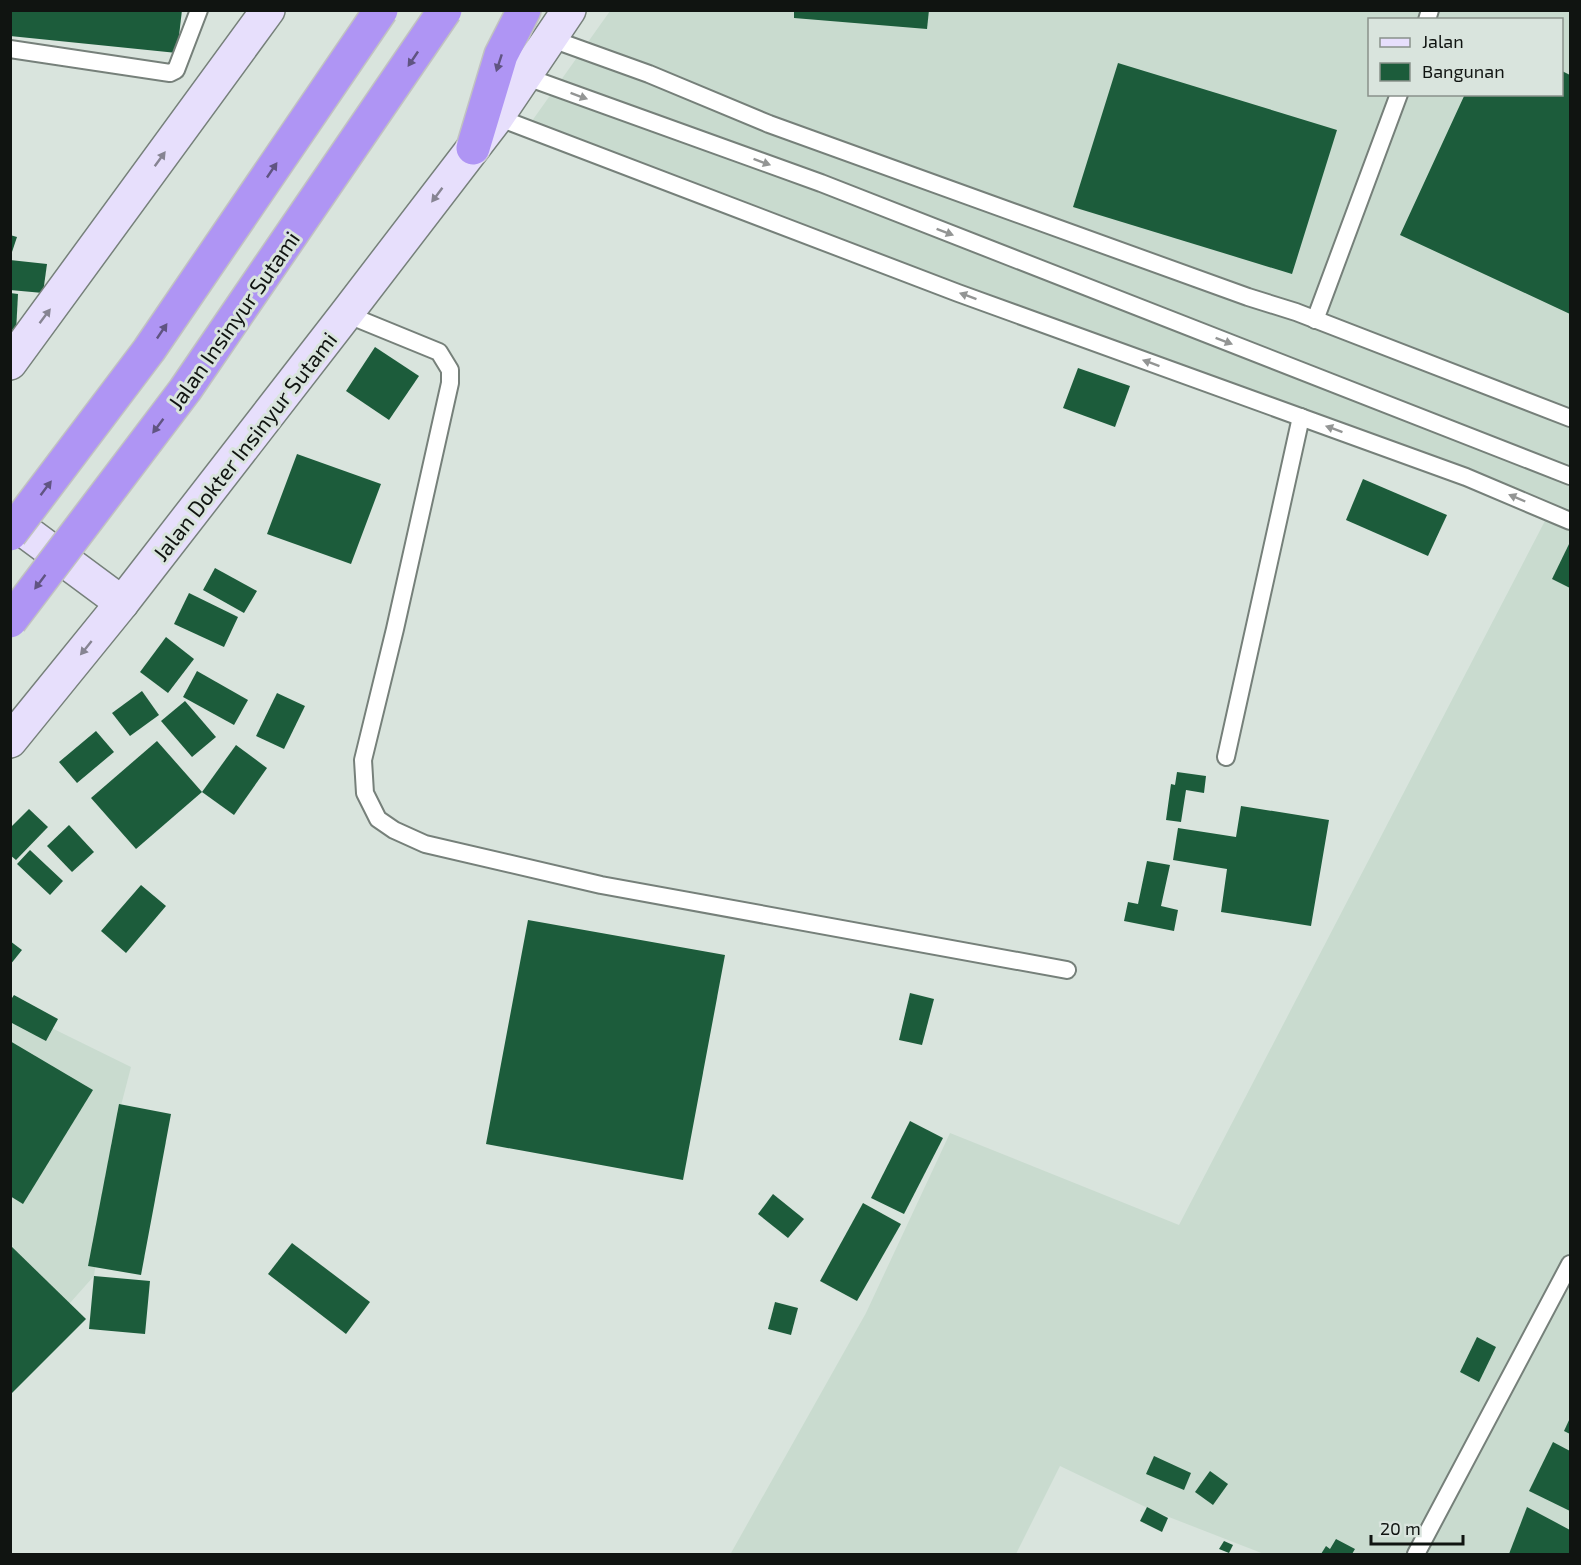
<svg xmlns="http://www.w3.org/2000/svg" width="1581" height="1565" viewBox="0 0 1581 1565" font-family="'Exo 2',sans-serif">
  <style>
    .built { fill: #c9dbcf; fill-rule: evenodd }
    .building { fill: #1c5c3b }
    .lines { fill: none; stroke-linecap: round; stroke-linejoin: round }
    .lane-casing { stroke: #76807a; stroke-width: 20 }
    .secondary-casing { stroke: #76807a; stroke-width: 36 }
    .highway-casing { stroke: #c1c2c1; stroke-width: 36 }
    .lane { stroke: #fff; stroke-width: 16 }
    .secondary { stroke: #e7dffc; stroke-width: 33 }
    .highway { stroke: #af95f4; stroke-width: 33 }
    .highway-bridge-casing { stroke: #c1c2c1; stroke-width: 36; stroke-linecap: butt }
    .highway-bridge { stroke: #af95f4; stroke-width: 33 }
    .oneway { fill: #605482 }
    .oneway2 { fill: #939594 }
    .oneway3 { fill: #868492 }
    .labels { text-anchor: middle; dominant-baseline: central; stroke-width: 6; stroke-linejoin: round; paint-order: stroke }
    .street-label { font-size: 22px; fill: #101411; stroke: #d9e4dd }
  </style>
  <rect width="100%" height="100%" fill="#d9e4dd"/>
  <g class="built">
    <path d="M610 11H1570V1554H1264L1156 1512 1060 1466 1016 1554H735L731 1553 866 1313 950 1133 1179 1225 1547 517 522 135ZM1370 20H1562V94H1370Z"/>
    <path d="M11 1008 131 1067 111 1144 94 1276 11 1369Z"/>
  </g>
  <g class="building">
    <path d="M10 10H182L177 53 10 36Z"/>
    <path d="M794 10H929L927 29 794 18Z"/>
    <path d="M1118 63 1337 130 1292 274 1073 207Z"/>
    <path d="M1562 71 1570 75V314L1400 235 1465 94H1562Z"/>
    <path d="M10 235 17 237 11 255 10 254Z"/>
    <path d="M10 260 47 264 43 293 10 290Z"/>
    <path d="M10 293 18 294 16 332H10Z"/>
    <path d="M375 347 419 376 389 420 346 391Z"/>
    <path d="M1078 368 1130 386 1115 427 1063 408Z"/>
    <path d="M297 454 381 484 351 564 267 534Z"/>
    <path d="M1363 479 1447 515 1428 556 1346 520Z"/>
    <path d="M1570 542V588L1552 579Z"/>
    <path d="M215 568 257 591 244 613 203 590Z"/>
    <path d="M189 593 238 617 224 647 174 624Z"/>
    <path d="M166 637 194 659 168 693 140 672Z"/>
    <path d="M197 671 248 700 234 725 183 697Z"/>
    <path d="M142 691 159 715 130 736 112 713Z"/>
    <path d="M277 693 305 706 284 749 256 736Z"/>
    <path d="M185 701 216 737 192 757 161 721Z"/>
    <path d="M96 731 114 752 77 783 59 762Z"/>
    <path d="M157 741 202 792 136 849 91 798Z"/>
    <path d="M236 745 267 768 234 815 202 792Z"/>
    <path d="M1177 772 1206 776 1204 793 1186 790 1181 822 1166 820 1171 784 1175 785Z"/>
    <path d="M1241 806 1329 820 1311 926 1221 912 1227 869 1173 860 1178 828 1236 837Z"/>
    <path d="M29 809 48 827 16 860 10 855V828Z"/>
    <path d="M69 825 94 852 72 872 47 846Z"/>
    <path d="M30 850 63 881 50 895 17 864Z"/>
    <path d="M1147 861 1170 865 1161 906 1178 910 1174 931 1124 921 1128 902 1138 904Z"/>
    <path d="M141 885 166 906 126 953 101 931Z"/>
    <path d="M528 920 725 955 683 1180 486 1144Z"/>
    <path d="M10 941 22 950 10 965Z"/>
    <path d="M910 993 934 999 922 1045 899 1040Z"/>
    <path d="M14 995 58 1019 46 1041 10 1022V1001Z"/>
    <path d="M10 1041 93 1090 23 1204 10 1196Z"/>
    <path d="M119 1104 171 1114 141 1275 88 1266Z"/>
    <path d="M910 1121 943 1138 904 1214 871 1198Z"/>
    <path d="M773 1194 804 1219 788 1238 758 1214Z"/>
    <path d="M863 1203 901 1224 857 1301 820 1281Z"/>
    <path d="M292 1243 370 1302 346 1334 268 1274Z"/>
    <path d="M10 1245 86 1319 10 1395Z"/>
    <path d="M94 1276 150 1281 145 1334 89 1329Z"/>
    <path d="M775 1302 798 1308 791 1335 768 1329Z"/>
    <path d="M1477 1337 1496 1347 1479 1382 1460 1372Z"/>
    <path d="M1570 1418V1434L1564 1431Z"/>
    <path d="M1553 1442 1570 1451V1511L1529 1491Z"/>
    <path d="M1154 1456 1191 1473 1184 1490 1146 1474Z"/>
    <path d="M1210 1471 1228 1484 1213 1505 1195 1492Z"/>
    <path d="M1147 1507 1168 1518 1162 1532 1140 1521Z"/>
    <path d="M1527 1507 1570 1530V1554H1509Z"/>
    <path d="M1336 1539 1355 1549 1352 1554H1321L1326 1546 1330 1549Z"/>
    <path d="M1224 1541 1233 1545 1229 1553 1219 1549Z"/>
  </g>
  <g class="lines">
    <defs>
      <g id="lane">
        <path d="M1427 20 1430 10"/>
        <path d="M549 38 649 74 769 124 1248 297 1296 312 1570 418"/>
        <path d="M10 49 170 73 176 70 199 10"/>
        <path d="M524 76 821 183 1570 476"/>
        <path d="M497 117 958 293 1466 477 1570 521"/>
        <path d="M346 314 439 352 450 370V383L395 629 363 760 365 793 378 819 394 830 425 844 601 885 1067 970"/>
        <path d="M1315 320 1399 94"/>
        <path d="M1226 757 1301 417"/>
        <path d="M1416 1554 1570 1264"/>
      </g>
      <g id="secondary">
        <path d="M10 363 268 10"/>
        <path d="M10 520 122 603"/>
        <path d="M10 741 122 603 346 314 497 117 569 10"/>
      </g>
      <path id="highway" d="M473 148 501 55 524 10"/>
    </defs>
    <use href="#lane" class="lane-casing"/>
    <use href="#secondary" class="secondary-casing"/>
    <use href="#highway" class="highway-casing"/>
    <use href="#lane" class="lane"/>
    <use href="#secondary" class="secondary"/>
    <use href="#highway" class="highway"/>
    <defs>
      <g id="highway-bridge">
        <path d="M10 534 149 350 381 10"/>
        <path d="M10 621 185 390 445 10"/>
      </g>
    </defs>
    <use href="#highway-bridge" class="highway-bridge-casing"/>
    <use href="#highway-bridge" class="highway-bridge"/>
  </g>
  <defs><path id="oneway-solid" d="M-6-.8H1V-3.2L6.5 0L1 3.2V.8H-6Z" transform="scale(1.5)"/></defs>
  <g class="oneway">
    <use href="#oneway-solid" transform="translate(413 59) rotate(124)"/>
    <use href="#oneway-solid" transform="translate(499 63) rotate(108)"/>
    <use href="#oneway-solid" transform="translate(272 170) rotate(-56)"/>
    <use href="#oneway-solid" transform="translate(162 331) rotate(-56)"/>
    <use href="#oneway-solid" transform="translate(158 426) rotate(127)"/>
    <use href="#oneway-solid" transform="translate(46 488) rotate(-53)"/>
    <use href="#oneway-solid" transform="translate(40 582) rotate(127)"/>
  </g>
  <g class="oneway2">
    <use href="#oneway-solid" transform="translate(579 96) rotate(20)"/>
    <use href="#oneway-solid" transform="translate(762 162) rotate(20)"/>
    <use href="#oneway-solid" transform="translate(945 232) rotate(21)"/>
    <use href="#oneway-solid" transform="translate(968 296) rotate(-160)"/>
    <use href="#oneway-solid" transform="translate(1224 341) rotate(21)"/>
    <use href="#oneway-solid" transform="translate(1151 363) rotate(-160)"/>
    <use href="#oneway-solid" transform="translate(1334 429) rotate(-160)"/>
    <use href="#oneway-solid" transform="translate(1517 498) rotate(-157)"/>
  </g>
  <g class="oneway3">
    <use href="#oneway-solid" transform="translate(160 159) rotate(-54)"/>
    <use href="#oneway-solid" transform="translate(437 195) rotate(127)"/>
    <use href="#oneway-solid" transform="translate(45 316) rotate(-53)"/>
    <use href="#oneway-solid" transform="translate(86 648) rotate(129)"/>
  </g>
  <g class="labels">
    <g class="street-label">
      <text transform="translate(233 320) rotate(-55)">Jalan Insinyur Sutami</text>
      <text transform="translate(244 446) rotate(-52)">Jalan Dokter Insinyur Sutami</text>
    </g>
  </g>
  <rect width="1581" height="1565" fill="none" stroke="#101411" stroke-width="24"/>
  <rect x="1368" y="18" width="195" height="78" fill="#d9e4dd" stroke="#89918b" stroke-width="1.5"/>
  <rect x="1380" y="38" width="30" height="9" fill="#e7dffc" stroke="#89918b" stroke-width="1.5"/>
  <text x="1422" y="48" font-size="18" fill="#101411">Jalan</text>
  <rect x="1380" y="63" width="30" height="18" fill="#1c5c3b" stroke="#89918b" stroke-width="1.5"/>
  <text x="1422" y="78" font-size="18" fill="#101411">Bangunan</text>
  <path d="M1371 1535v9h92v-9" fill="none" stroke="#101411" stroke-width="3"/>
  <text x="1380" y="1535" font-size="18" fill="#101411" stroke="#d9e4dd" stroke-width="4.5" paint-order="stroke">20 m</text>
</svg>
